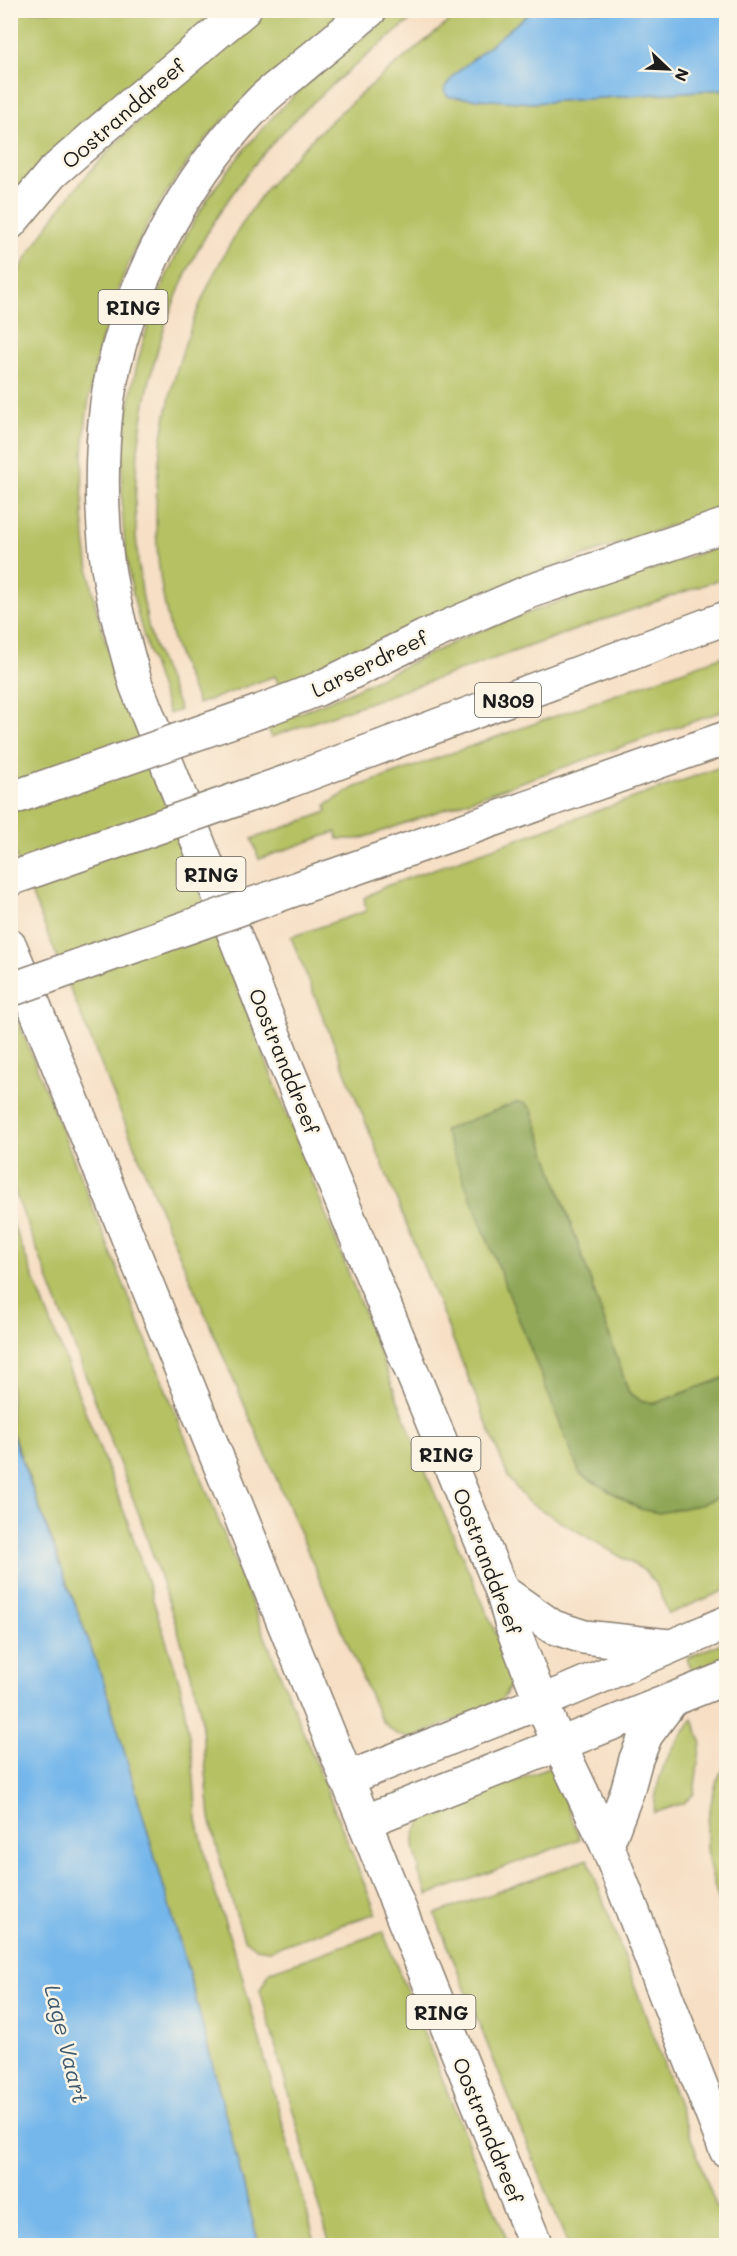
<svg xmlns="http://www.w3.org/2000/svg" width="737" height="2256" viewBox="0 0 737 2256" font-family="Mali,sans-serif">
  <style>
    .green { fill: #b5c163; stroke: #686e40; stroke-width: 1.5 }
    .forest { fill: #90a759; stroke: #56623a; stroke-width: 1.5 }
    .water { fill: #76b7eb; stroke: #496a84; stroke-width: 1.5 }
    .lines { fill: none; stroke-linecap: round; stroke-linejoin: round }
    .street-casing { stroke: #897e70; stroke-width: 36 }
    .primary-casing { stroke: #897e70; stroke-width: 36 }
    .street { stroke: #fff; stroke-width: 33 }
    .primary { stroke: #fff; stroke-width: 33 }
    .street-bridge-casing { stroke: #897e70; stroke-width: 36; stroke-linecap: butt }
    .primary-bridge-casing { stroke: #897e70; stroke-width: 36; stroke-linecap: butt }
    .street-bridge { stroke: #fff; stroke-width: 33 }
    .primary-bridge { stroke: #fff; stroke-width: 33 }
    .labels { text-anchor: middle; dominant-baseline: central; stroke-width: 5; stroke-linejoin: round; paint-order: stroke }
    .shield { fill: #fcf5e5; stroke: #5f5d58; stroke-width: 1.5 }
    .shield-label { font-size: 20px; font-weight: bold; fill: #1c1c1c }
    .street-label { font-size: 21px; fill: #1c1c1c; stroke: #fcf5e5 }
    .water-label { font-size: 22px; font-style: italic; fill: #405a6f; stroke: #fcf5e5 }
  </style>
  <rect width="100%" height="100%" fill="#fcf5e5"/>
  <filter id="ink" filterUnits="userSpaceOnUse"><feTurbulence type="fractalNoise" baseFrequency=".0167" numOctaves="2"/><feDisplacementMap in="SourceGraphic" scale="12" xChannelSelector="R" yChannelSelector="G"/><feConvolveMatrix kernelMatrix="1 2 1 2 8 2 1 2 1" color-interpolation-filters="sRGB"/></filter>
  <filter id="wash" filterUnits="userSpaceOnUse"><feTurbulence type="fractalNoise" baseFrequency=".008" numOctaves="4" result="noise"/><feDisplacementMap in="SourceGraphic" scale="24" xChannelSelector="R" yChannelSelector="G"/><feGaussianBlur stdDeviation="1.35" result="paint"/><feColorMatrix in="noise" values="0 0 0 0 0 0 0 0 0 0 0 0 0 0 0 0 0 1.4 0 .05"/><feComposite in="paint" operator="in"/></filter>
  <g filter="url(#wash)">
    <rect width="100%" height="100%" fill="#f6dfc4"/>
    <g class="green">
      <path d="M11 11H223L11 203Z"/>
      <path d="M267 11H349C322 33 296 56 270 79 256 90 241 102 229 114 106 240 58 427 94 597 103 642 121 684 136 727L429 1480 512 1670C511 1683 509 1692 500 1701L413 1738C398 1738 386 1728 379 1716L167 1226 11 844 10 288C72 167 166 95 267 11Z"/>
      <path d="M396 11H422C365 57 305 103 258 160 151 290 113 461 148 625 153 650 171 685 180 710L169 714C154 669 138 625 130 579 106 450 137 309 207 200 225 172 247 146 269 121 307 80 353 46 396 11Z"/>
      <path d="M462 11H532L455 74 532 103 726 89V506L510 582 332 664 282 684 278 683 275 676 198 704C189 682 178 659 172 636 137 507 162 367 226 251 239 228 254 204 271 183 326 118 396 65 462 11Z"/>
      <path d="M726 544V577L271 737 268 726 350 692 467 636 544 607Z"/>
      <path d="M726 655V710L360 839H338L336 832 259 859 252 839 327 812 326 805 354 788Z"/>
      <path d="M726 765V1377L656 1403 643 1402 629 1393 531 1108 580 1474 640 1509 699 1505 726 1494V1590L669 1614 656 1584 645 1571 528 1502 509 1479 291 937 366 911 364 898 386 886Z"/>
      <path d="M10 1001 376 1913 269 1950 256 1948 244 1939 225 1879 210 1818 201 1716 193 1681 179 1634 140 1517 11 1182Z"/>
      <path d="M11 1219 128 1522 180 1684 192 1753 197 1820 212 1883 241 1972 316 2245H259L190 1977 105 1686 11 1429Z"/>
      <path d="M726 1641V1660L693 1673 687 1658Z"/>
      <path d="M693 1719 701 1741 694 1794 684 1803 654 1813C655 1776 670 1748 693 1719Z"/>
      <path d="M726 1766V1921C710 1875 700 1848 712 1799 715 1786 717 1776 726 1766Z"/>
      <path d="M551 1767 580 1839 428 1895 418 1871 420 1869C412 1843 408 1832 431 1814Z"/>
      <path d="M588 1859 726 2233V2245H568L435 1914Z"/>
      <path d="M383 1932 509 2245H330L260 1990 270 1971Z"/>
    </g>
    <path class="forest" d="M517 1102 524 1103 531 1108 629 1393 643 1402 656 1403 726 1377V1494L699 1505 659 1513 640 1509 580 1474 444 1130Z"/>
    <g class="water">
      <path d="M532 11H726V89L532 103 450 97 446 95 444 89 455 74Z"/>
      <path d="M10 1429 105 1686 190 1977 259 2245H11Z"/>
    </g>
  </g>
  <g filter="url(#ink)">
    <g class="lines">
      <defs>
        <path id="street" d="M261 711 318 689 424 637 528 592 726 525"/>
        <g id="primary">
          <path d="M370 10C346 31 321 51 297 71 285 81 272 90 262 100 184 177 123 294 107 403 101 452 101 503 106 552 111 597 124 642 136 685L285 1063 502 1591 513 1629 541 1702 559 1744 607 1845 726 2150"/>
          <path d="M10 223 52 173 101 130 244 10"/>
          <path d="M289 781 726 618"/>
          <path d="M327 878 726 738"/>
          <path d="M10 946C188 1378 359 1813 536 2246"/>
          <path d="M502 1591 553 1627 584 1637 669 1646"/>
          <path d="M346 1779 541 1702 726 1623"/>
          <path d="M364 1822 726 1678"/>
          <path d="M607 1845 627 1792 636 1759 646 1735 672 1700"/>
        </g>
      </defs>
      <use href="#street" class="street-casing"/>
      <use href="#primary" class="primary-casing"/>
      <use href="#street" class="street"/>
      <use href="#primary" class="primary"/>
      <defs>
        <path id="street-bridge" d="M10 799 261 711"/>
        <g id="primary-bridge">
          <path d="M10 879 289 781"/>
          <path d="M10 990 327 878"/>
        </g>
      </defs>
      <use href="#street-bridge" class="street-bridge-casing"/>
      <use href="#primary-bridge" class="primary-bridge-casing"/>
      <use href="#street-bridge" class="street-bridge"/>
      <use href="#primary-bridge" class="primary-bridge"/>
    </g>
  </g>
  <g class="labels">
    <g class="shield">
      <rect x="98.5" y="290" width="69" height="34" rx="4.5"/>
      <rect x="475" y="683" width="66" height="34" rx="4.5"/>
      <rect x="176.5" y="857" width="69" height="34" rx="4.5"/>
      <rect x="411.5" y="1437" width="69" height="34" rx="4.5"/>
      <rect x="406.5" y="1995" width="69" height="34" rx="4.5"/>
    </g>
    <g class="shield-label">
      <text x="133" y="307">RING</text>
      <text x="508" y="700">N309</text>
      <text x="211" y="874">RING</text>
      <text x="446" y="1454">RING</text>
      <text x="441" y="2012">RING</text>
    </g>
    <g class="street-label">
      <text transform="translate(123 113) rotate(-41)">Oostranddreef</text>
      <text transform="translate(369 663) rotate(-26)">Larserdreef</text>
      <text transform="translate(285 1061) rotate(68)">Oostranddreef</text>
      <text transform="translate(488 1561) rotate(69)">Oostranddreef</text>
      <text transform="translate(489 2130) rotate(68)">Oostranddreef</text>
    </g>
    <g class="water-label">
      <text transform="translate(67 2044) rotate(76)">Lage Vaart</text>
    </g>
  </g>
  <rect width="737" height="2256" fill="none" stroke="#fcf5e5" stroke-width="36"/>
  <g transform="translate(668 69) rotate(113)" stroke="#fcf5e5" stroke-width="4.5" paint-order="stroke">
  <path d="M0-4.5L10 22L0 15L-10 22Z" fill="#1c1c1c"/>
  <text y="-9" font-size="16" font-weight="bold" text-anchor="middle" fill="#1c1c1c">N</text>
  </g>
</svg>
